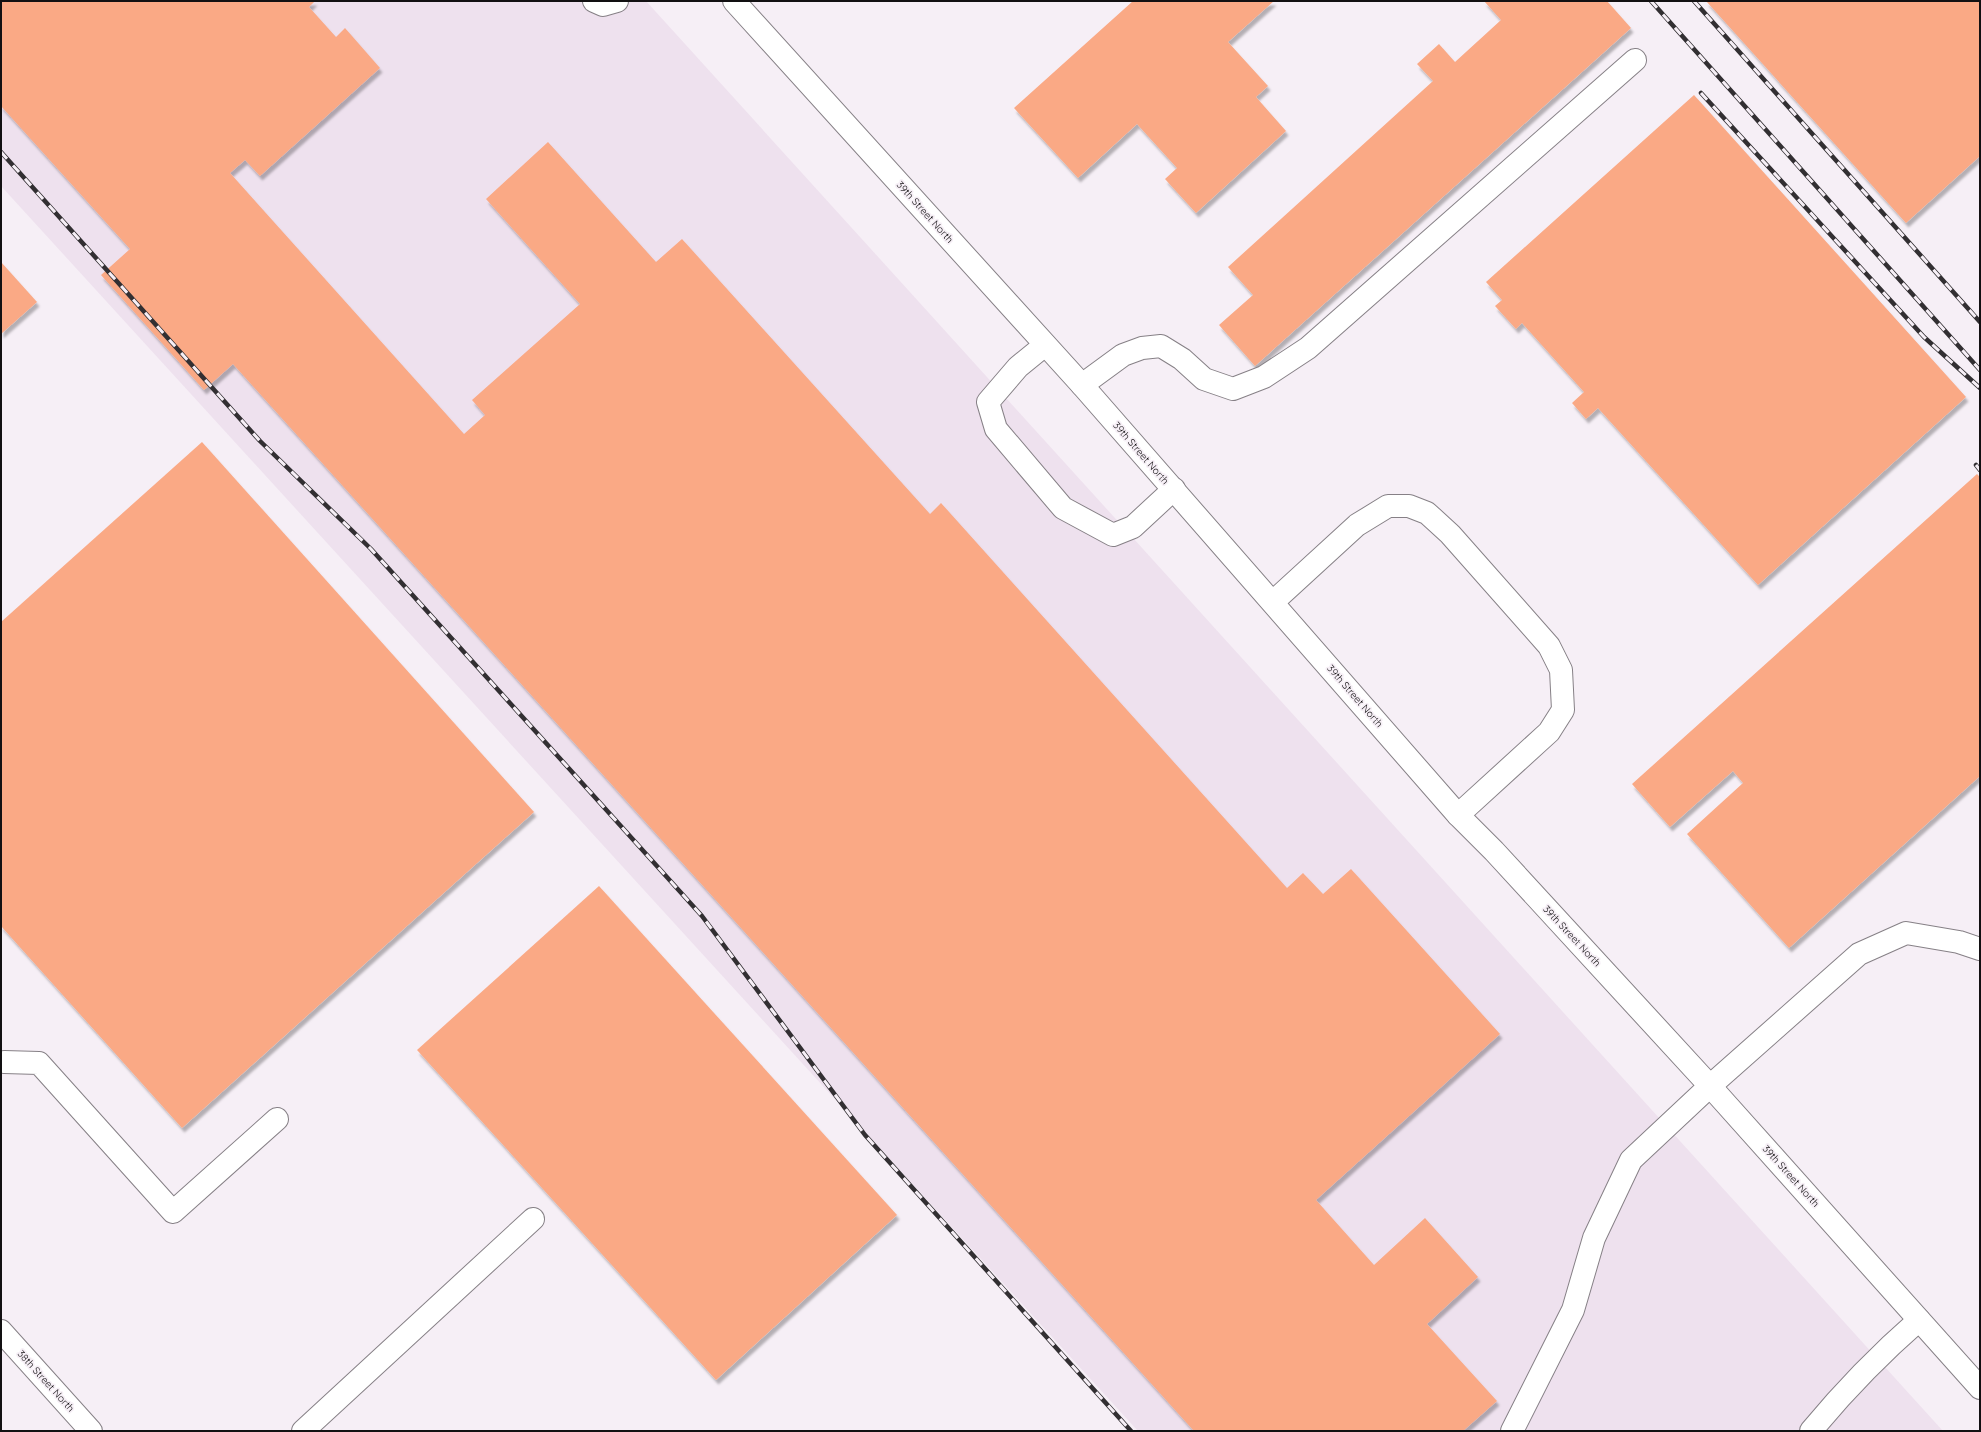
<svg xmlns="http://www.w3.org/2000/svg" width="1981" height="1432" viewBox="0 0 1981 1432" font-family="Quicksand,sans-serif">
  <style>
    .built { fill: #eee1ee }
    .building { fill: #faa985; filter: url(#shadow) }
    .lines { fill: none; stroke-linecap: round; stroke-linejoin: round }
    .minor-casing { stroke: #868086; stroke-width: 24 }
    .minor { stroke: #fff; stroke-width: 22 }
    .rail-casing { stroke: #322f32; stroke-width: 4.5 }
    .rail { stroke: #f6eff6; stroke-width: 3; stroke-dasharray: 9; stroke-linecap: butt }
    .labels { text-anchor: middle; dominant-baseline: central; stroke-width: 3.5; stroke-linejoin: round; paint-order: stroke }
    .street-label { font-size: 10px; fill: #121012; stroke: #f6eff6 }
  </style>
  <defs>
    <filter id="shadow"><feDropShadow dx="2.5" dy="4.5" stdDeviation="1" flood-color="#0004"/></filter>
  </defs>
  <rect width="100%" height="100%" fill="#f6eff6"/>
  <path class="built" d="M1 1H646L1943 1431H1138L1 186Z"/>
  <g class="building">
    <path d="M1 1H315L309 7 336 37 345 28 380 68 260 176 245 160 230 173 464 434 485 415 472 400 580 304 486 199 548 142 656 262 682 239 930 514 941 503 1287 888 1303 873 1323 894 1351 869 1500 1034 1316 1200 1374 1265 1425 1218 1478 1277 1427 1324 1497 1401 1463 1431H1194L233 364 204 390 101 275 130 249 1 106Z"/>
    <path d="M1133 1H1274L1228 42 1268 86 1256 97 1286 131 1196 213 1165 179 1177 168 1137 124 1078 178 1014 108Z"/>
    <path d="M1484 1H1607L1631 28 1255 366 1219 325 1253 295 1228 267 1433 81 1417 64 1439 44 1455 62 1501 20Z"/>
    <path d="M1706 1H1980V156L1906 223Z"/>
    <path d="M1694 95 1966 397 1758 585 1598 408 1586 419 1572 403 1584 392 1522 323 1516 329 1495 306 1502 300 1486 282Z"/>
    <path d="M1 262 37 302 1 334Z"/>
    <path d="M202 442 534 812 182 1128 1 926V622Z"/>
    <path d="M1977 474 1980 477V776L1789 948 1687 834 1743 783 1733 771 1670 827 1632 784Z"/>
    <path d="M599 886 897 1215 716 1380 417 1050Z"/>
  </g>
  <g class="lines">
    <defs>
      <g id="minor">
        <path d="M594 1 603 5 617 1"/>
        <path d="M734 1 1082 385 1458 815 1494 851 1710 1086 1980 1388"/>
        <path d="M1045 345 1018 367 988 402 996 429 1063 508 1113 535 1133 527 1174 489"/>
        <path d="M1082 385 1123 355 1142 348 1161 346 1182 359 1204 379 1233 389 1264 377 1308 348 1635 60"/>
        <path d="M1273 602 1357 525 1388 506H1409L1427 513 1450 534 1549 646 1561 670 1563 710 1549 732 1458 815"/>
        <path d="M4 1062 39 1063 173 1212 277 1119"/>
        <path d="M1 1331 91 1431"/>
        <path d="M303 1431 533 1219"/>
        <path d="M1512 1431 1573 1310 1594 1238 1631 1160 1710 1086 1859 954 1906 933 1959 942 1980 949"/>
        <path d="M1811 1431C1844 1391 1880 1354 1919 1320"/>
      </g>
    </defs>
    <use href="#minor" class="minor-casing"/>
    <use href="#minor" class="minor"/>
    <defs>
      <g id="rail">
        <path d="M1651 1 1980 370"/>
        <path d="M1694 1 1980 322"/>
        <path d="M1701 93 1924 337 1980 388"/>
        <path d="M1 152 260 441 371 549 702 916 865 1135 1131 1431"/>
        <path d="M1976 465 1980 470"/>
      </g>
    </defs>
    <use href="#rail" class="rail-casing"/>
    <use href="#rail" class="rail"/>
  </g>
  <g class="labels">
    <g class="street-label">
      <text transform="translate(925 212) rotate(48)">39th Street North</text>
      <text transform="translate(1141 453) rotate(49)">39th Street North</text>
      <text transform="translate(1355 696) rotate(49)">39th Street North</text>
      <text transform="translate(1572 936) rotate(47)">39th Street North</text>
      <text transform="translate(1791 1176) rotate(48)">39th Street North</text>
      <text transform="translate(46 1381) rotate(48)">38th Street North</text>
    </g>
  </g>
  <rect width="1981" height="1432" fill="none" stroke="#121012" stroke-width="4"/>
</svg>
